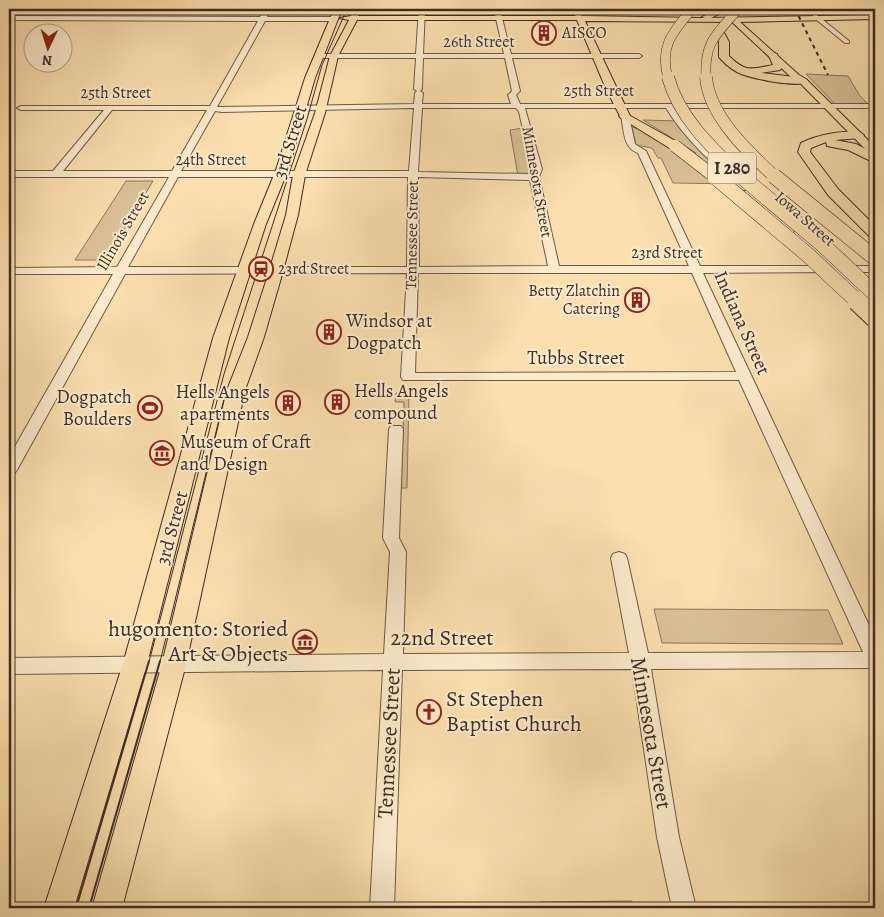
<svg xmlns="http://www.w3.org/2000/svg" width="884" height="917" viewBox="0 0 884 917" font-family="Alegreya,serif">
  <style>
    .green { fill: #dbc198; stroke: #8d765e }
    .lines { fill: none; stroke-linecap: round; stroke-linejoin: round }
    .minor-casing { stroke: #6e5948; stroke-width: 2 }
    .major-casing { stroke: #3f2c25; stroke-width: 2 }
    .highway-casing { stroke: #3f2c25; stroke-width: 2 }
    .minor { fill: #fceacb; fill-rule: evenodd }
    .major { fill: #fbdfaf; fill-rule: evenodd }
    .highway { fill: #fbdfaf; fill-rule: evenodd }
    .tram-far1 { stroke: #3f2c25; stroke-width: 1 }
    .tram { stroke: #3f2c25; stroke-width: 2 }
    .rail { stroke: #3f2c25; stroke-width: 2; stroke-dasharray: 4 4; stroke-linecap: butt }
    .highway-bridge-far3-casing { stroke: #3f2c25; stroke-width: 10; stroke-linecap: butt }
    .highway-bridge-far2-casing { stroke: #3f2c25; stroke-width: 13; stroke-linecap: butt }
    .highway-bridge-far1-casing { stroke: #3f2c25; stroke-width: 16; stroke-linecap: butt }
    .highway-bridge-casing { stroke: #3f2c25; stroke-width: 21; stroke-linecap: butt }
    .highway-bridge-far3 { stroke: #fbdfaf; stroke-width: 9 }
    .highway-bridge-far2 { stroke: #fbdfaf; stroke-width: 12 }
    .highway-bridge-far1 { stroke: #fbdfaf; stroke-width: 15 }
    .highway-bridge { stroke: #fbdfaf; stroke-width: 19 }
    .labels { text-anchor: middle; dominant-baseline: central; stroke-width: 4; stroke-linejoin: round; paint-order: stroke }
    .far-poi-label { font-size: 16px; fill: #3f2c25; stroke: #fceacb; text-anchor: start }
    .far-street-label { font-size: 16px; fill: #3f2c25; stroke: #fceacb }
    .shield { fill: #fceacb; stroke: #786557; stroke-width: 1 }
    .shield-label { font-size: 18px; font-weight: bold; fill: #3f2c25 }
    .street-label { font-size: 19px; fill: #3f2c25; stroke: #fceacb }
    .poi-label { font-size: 19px; fill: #3f2c25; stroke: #fceacb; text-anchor: start }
    .near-poi-label { font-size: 22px; fill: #3f2c25; stroke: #fceacb; text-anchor: end }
    .near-street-label { font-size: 22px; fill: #3f2c25; stroke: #fceacb }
  </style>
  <rect width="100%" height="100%" fill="#fbdfaf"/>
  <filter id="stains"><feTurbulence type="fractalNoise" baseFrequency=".004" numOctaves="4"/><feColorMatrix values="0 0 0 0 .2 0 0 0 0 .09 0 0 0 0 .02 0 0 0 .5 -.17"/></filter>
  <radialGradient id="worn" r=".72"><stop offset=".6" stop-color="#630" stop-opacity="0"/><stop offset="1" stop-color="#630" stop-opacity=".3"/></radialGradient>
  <g class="green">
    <path d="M806 74 848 76 860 96 868 104H835Z"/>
    <path d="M643 120 679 121 738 184 673 183 661 158H658L652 148 636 145 632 127 639 129 684 156 696 153Z"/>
    <path d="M524 128 534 170 524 176H518L510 130Z"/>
    <path d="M126 181H153L106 260H75Z"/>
    <path d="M396 393H409L407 488H401L404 402H395Z"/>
    <path d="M654 609 828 610 843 644 662 643Z"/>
    <path d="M632 901 633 908H542L541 902Z"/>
  </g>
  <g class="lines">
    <defs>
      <g id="minor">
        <path d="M265 9H271L267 17H335L338 19 335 21H265L217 107 414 104 415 93 417 91 414 89 416 58H320L317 56 320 54H416L419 9H425L423 54H504L495 14 498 12 501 14 511 54H639L642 56 639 58H512L520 91 516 95 520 104H875V108H674L697 138 749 186V190H743C714 165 686 141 666 108H525L542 169 539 177 559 266H689L638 153C623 148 624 130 621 116L625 114 629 116 635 144 646 151 700 266H828L794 235 793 233 798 230 802 231 841 266H875V272H847L871 302 865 306 861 305 835 272 703 273 875 638V668L651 669 679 837 696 908H672L657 837 632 669 402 670 394 908H370L383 670 9 674V658L384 654 390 552 383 538 389 429 391 426H401L403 429 399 538 406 552 403 654 629 653 611 558 613 554 619 552 625 554 627 558 648 653 863 652 739 380H403L401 377 407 273 125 274 17 470 14 474 9 475V457L113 274H9V268L117 267 169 177H9V171H53L104 110H21L17 108 21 106H210L258 21 9 20V16L260 17ZM423 58H505L512 91 508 95 511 104H422L423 93 420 91 422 89ZM414 108 409 171H181L215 111 222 112ZM422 108H516L519 112 532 169 530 174 418 172ZM112 110H207L172 171H63ZM178 177H408L407 267H128ZM418 177 530 180 548 266 419 267ZM418 273H692L736 372 415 373Z"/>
        <path d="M572 9H578L580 16H576Z"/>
        <path d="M813 15H817L849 41V43H845L813 17Z"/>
      </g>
      <g id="major">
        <path d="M334 9H342L315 78 288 170 266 224 229 338 147 664 74 908H44L123 664 213 338 254 224 276 170 305 78Z"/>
        <path d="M352 9H360L358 16H575L578 13 582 16 702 18 875 15V19L740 22 799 75 806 79 875 147V156L871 155 800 83 793 79 732 22 585 21 630 116 625 119 621 118 607 91 577 20H357L338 56 325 113 305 175 298 215 281 278 264 337 245 390 186 664 122 908H92L162 664 227 390 248 337 267 278 286 215 293 175 315 113 330 56 349 20 339 18 351 16Z"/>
      </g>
      <g id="highway">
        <path d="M717 9H728L709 19 702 17Z"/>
        <path d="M719 28 722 29 729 42V56C746 73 751 69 773 65L769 56 774 53 777 54 783 66 780 70 761 73 803 78 808 81C799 89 748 78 737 72 730 68 724 63 719 57V42L714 31Z"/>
        <path d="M625 113 679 143 681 146 675 150 671 149 621 118 619 116Z"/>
        <path d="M858 131 864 135 862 138 835 140 856 144 875 154V163L848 150 827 146 826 142 811 148 810 152 838 189 875 226V238L870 237 828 195 798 152 801 143C819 134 838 132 858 131Z"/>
      </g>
    </defs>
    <use href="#minor" class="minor-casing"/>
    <use href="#major" class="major-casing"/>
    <use href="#highway" class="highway-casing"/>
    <use href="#minor" class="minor"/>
    <use href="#major" class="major"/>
    <use href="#highway" class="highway"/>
    <g class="tram-far1">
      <path d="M149 662 224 374 307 119 322 65 347 9"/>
      <path d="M160 662 226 391"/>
    </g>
    <g class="tram">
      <path d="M76 908 149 661"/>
      <path d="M89 908 160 661"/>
    </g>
    <path class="rail" d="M795 9 828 75"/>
    <defs>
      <g id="highway-bridge-far3">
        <path d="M668 78C659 46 673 32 692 9"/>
        <path d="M706 78C704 42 716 35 738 9"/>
      </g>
      <g id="highway-bridge-far2">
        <path d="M668 77C679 118 712 148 742 177"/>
        <path d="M706 77C709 116 748 152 775 177"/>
        <path d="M675 146 715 177"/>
      </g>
      <g id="highway-bridge-far1">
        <path d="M714 176 808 255 858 302"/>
        <path d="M741 176 823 245 875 294"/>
        <path d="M774 176 875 258"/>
      </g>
      <path id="highway-bridge" d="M857 301 875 318"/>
    </defs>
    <use href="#highway-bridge-far3" class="highway-bridge-far3-casing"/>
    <use href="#highway-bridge-far2" class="highway-bridge-far2-casing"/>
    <use href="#highway-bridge-far1" class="highway-bridge-far1-casing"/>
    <use href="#highway-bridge" class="highway-bridge-casing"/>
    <use href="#highway-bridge-far3" class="highway-bridge-far3"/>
    <use href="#highway-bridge-far2" class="highway-bridge-far2"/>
    <use href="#highway-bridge-far1" class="highway-bridge-far1"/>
    <use href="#highway-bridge" class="highway-bridge"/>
  </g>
  <defs>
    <symbol id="building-ring" viewBox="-11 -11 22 22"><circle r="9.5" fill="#fceacb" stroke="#8f2418" stroke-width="1.5"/><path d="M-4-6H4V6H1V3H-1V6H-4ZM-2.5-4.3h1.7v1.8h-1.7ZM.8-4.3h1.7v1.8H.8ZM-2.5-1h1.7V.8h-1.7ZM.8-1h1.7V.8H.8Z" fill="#8f2418"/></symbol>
    <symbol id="station-ring" viewBox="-11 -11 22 22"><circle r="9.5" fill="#fceacb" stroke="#8f2418" stroke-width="1.5"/><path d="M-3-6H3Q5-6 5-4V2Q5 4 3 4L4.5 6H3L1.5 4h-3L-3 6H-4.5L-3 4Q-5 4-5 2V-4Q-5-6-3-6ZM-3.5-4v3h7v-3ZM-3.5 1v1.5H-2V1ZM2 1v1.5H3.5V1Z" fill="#8f2418"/></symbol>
    <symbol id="stadium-ring" viewBox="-11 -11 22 22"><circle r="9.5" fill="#fceacb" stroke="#8f2418" stroke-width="1.5"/><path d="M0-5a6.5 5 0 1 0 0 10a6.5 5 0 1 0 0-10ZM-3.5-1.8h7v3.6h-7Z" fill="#8f2418"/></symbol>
    <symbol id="museum-ring" viewBox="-11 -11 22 22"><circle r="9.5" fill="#fceacb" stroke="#8f2418" stroke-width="1.5"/><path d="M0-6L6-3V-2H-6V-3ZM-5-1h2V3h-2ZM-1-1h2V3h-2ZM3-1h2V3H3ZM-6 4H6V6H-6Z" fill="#8f2418"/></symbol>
    <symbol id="church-ring" viewBox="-11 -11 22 22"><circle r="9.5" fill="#fceacb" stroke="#8f2418" stroke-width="1.5"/><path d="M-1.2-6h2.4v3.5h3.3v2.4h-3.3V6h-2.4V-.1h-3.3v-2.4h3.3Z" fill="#8f2418"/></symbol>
  </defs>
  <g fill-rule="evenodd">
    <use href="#building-ring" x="530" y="19" width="28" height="28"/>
    <use href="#station-ring" x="247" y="255" width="28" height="28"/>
    <use href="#building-ring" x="623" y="286" width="28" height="28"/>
    <use href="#building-ring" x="315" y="318" width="28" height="28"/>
    <use href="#building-ring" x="323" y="388" width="28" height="28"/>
    <use href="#building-ring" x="274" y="389" width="28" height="28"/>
    <use href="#stadium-ring" x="136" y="394" width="28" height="28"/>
    <use href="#museum-ring" x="148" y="439" width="28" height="28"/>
    <use href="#museum-ring" x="291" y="628" width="28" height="28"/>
    <use href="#church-ring" x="415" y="698" width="28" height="28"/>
  </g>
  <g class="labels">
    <g class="far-poi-label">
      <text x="562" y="33">AISCO</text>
      <text x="278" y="269">23rd Street</text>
      <text x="620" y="291" text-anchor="end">Betty Zlatchin<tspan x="620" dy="18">Catering</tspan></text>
    </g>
    <g class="far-street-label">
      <text x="479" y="42">26th Street</text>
      <text x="599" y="91">25th Street</text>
      <text x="116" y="93">25th Street</text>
      <text x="211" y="160">24th Street</text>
      <text transform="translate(537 182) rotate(80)">Minnesota Street</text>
      <text transform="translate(805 219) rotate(41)">Iowa Street</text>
      <text transform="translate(123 231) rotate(-60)">Illinois Street</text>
      <text transform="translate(412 235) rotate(-89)">Tennessee Street</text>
      <text x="667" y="253">23rd Street</text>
    </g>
    <rect class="shield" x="708" y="152.5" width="48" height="31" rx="4"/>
    <g class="shield-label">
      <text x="732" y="168">I 280</text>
    </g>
    <g class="street-label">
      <text transform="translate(290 142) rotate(-73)">3rd Street</text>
      <text transform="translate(742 323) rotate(66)">Indiana Street</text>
      <text x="576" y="358">Tubbs Street</text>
      <text transform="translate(172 528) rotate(-75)">3rd Street</text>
    </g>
    <g class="poi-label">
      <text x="346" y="321">Windsor at<tspan x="346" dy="22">Dogpatch</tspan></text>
      <text x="354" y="391">Hells Angels<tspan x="354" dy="22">compound</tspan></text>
      <text x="270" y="392" text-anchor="end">Hells Angels<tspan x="270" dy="22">apartments</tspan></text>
      <text x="132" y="397" text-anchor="end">Dogpatch<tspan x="132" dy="22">Boulders</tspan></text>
      <text x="180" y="442">Museum of Craft<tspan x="180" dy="22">and Design</tspan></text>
    </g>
    <g class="near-poi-label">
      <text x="288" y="629">hugomento: Storied<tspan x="288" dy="25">Art &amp; Objects</tspan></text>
      <text x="446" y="699" text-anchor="start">St Stephen<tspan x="446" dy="25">Baptist Church</tspan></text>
    </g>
    <g class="near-street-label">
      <text x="442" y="638">22nd Street</text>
      <text transform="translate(651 733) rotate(80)">Minnesota Street</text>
      <text transform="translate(389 743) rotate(-87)">Tennessee Street</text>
    </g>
  </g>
  <rect width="884" height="917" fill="none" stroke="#fbdfaf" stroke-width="30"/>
  <rect x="10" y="10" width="864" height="897" fill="none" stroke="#3f2c25" stroke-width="2.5"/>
  <rect x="15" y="15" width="854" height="887" fill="none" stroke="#3f2c25"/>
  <g transform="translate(48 48) rotate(184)"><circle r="24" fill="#fceacb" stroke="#b09e89"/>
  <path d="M0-4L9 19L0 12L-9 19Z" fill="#8f2418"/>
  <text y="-8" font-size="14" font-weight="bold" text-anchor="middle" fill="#3f2c25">N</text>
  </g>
  <rect width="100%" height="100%" filter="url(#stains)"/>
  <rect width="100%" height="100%" fill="url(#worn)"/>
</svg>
